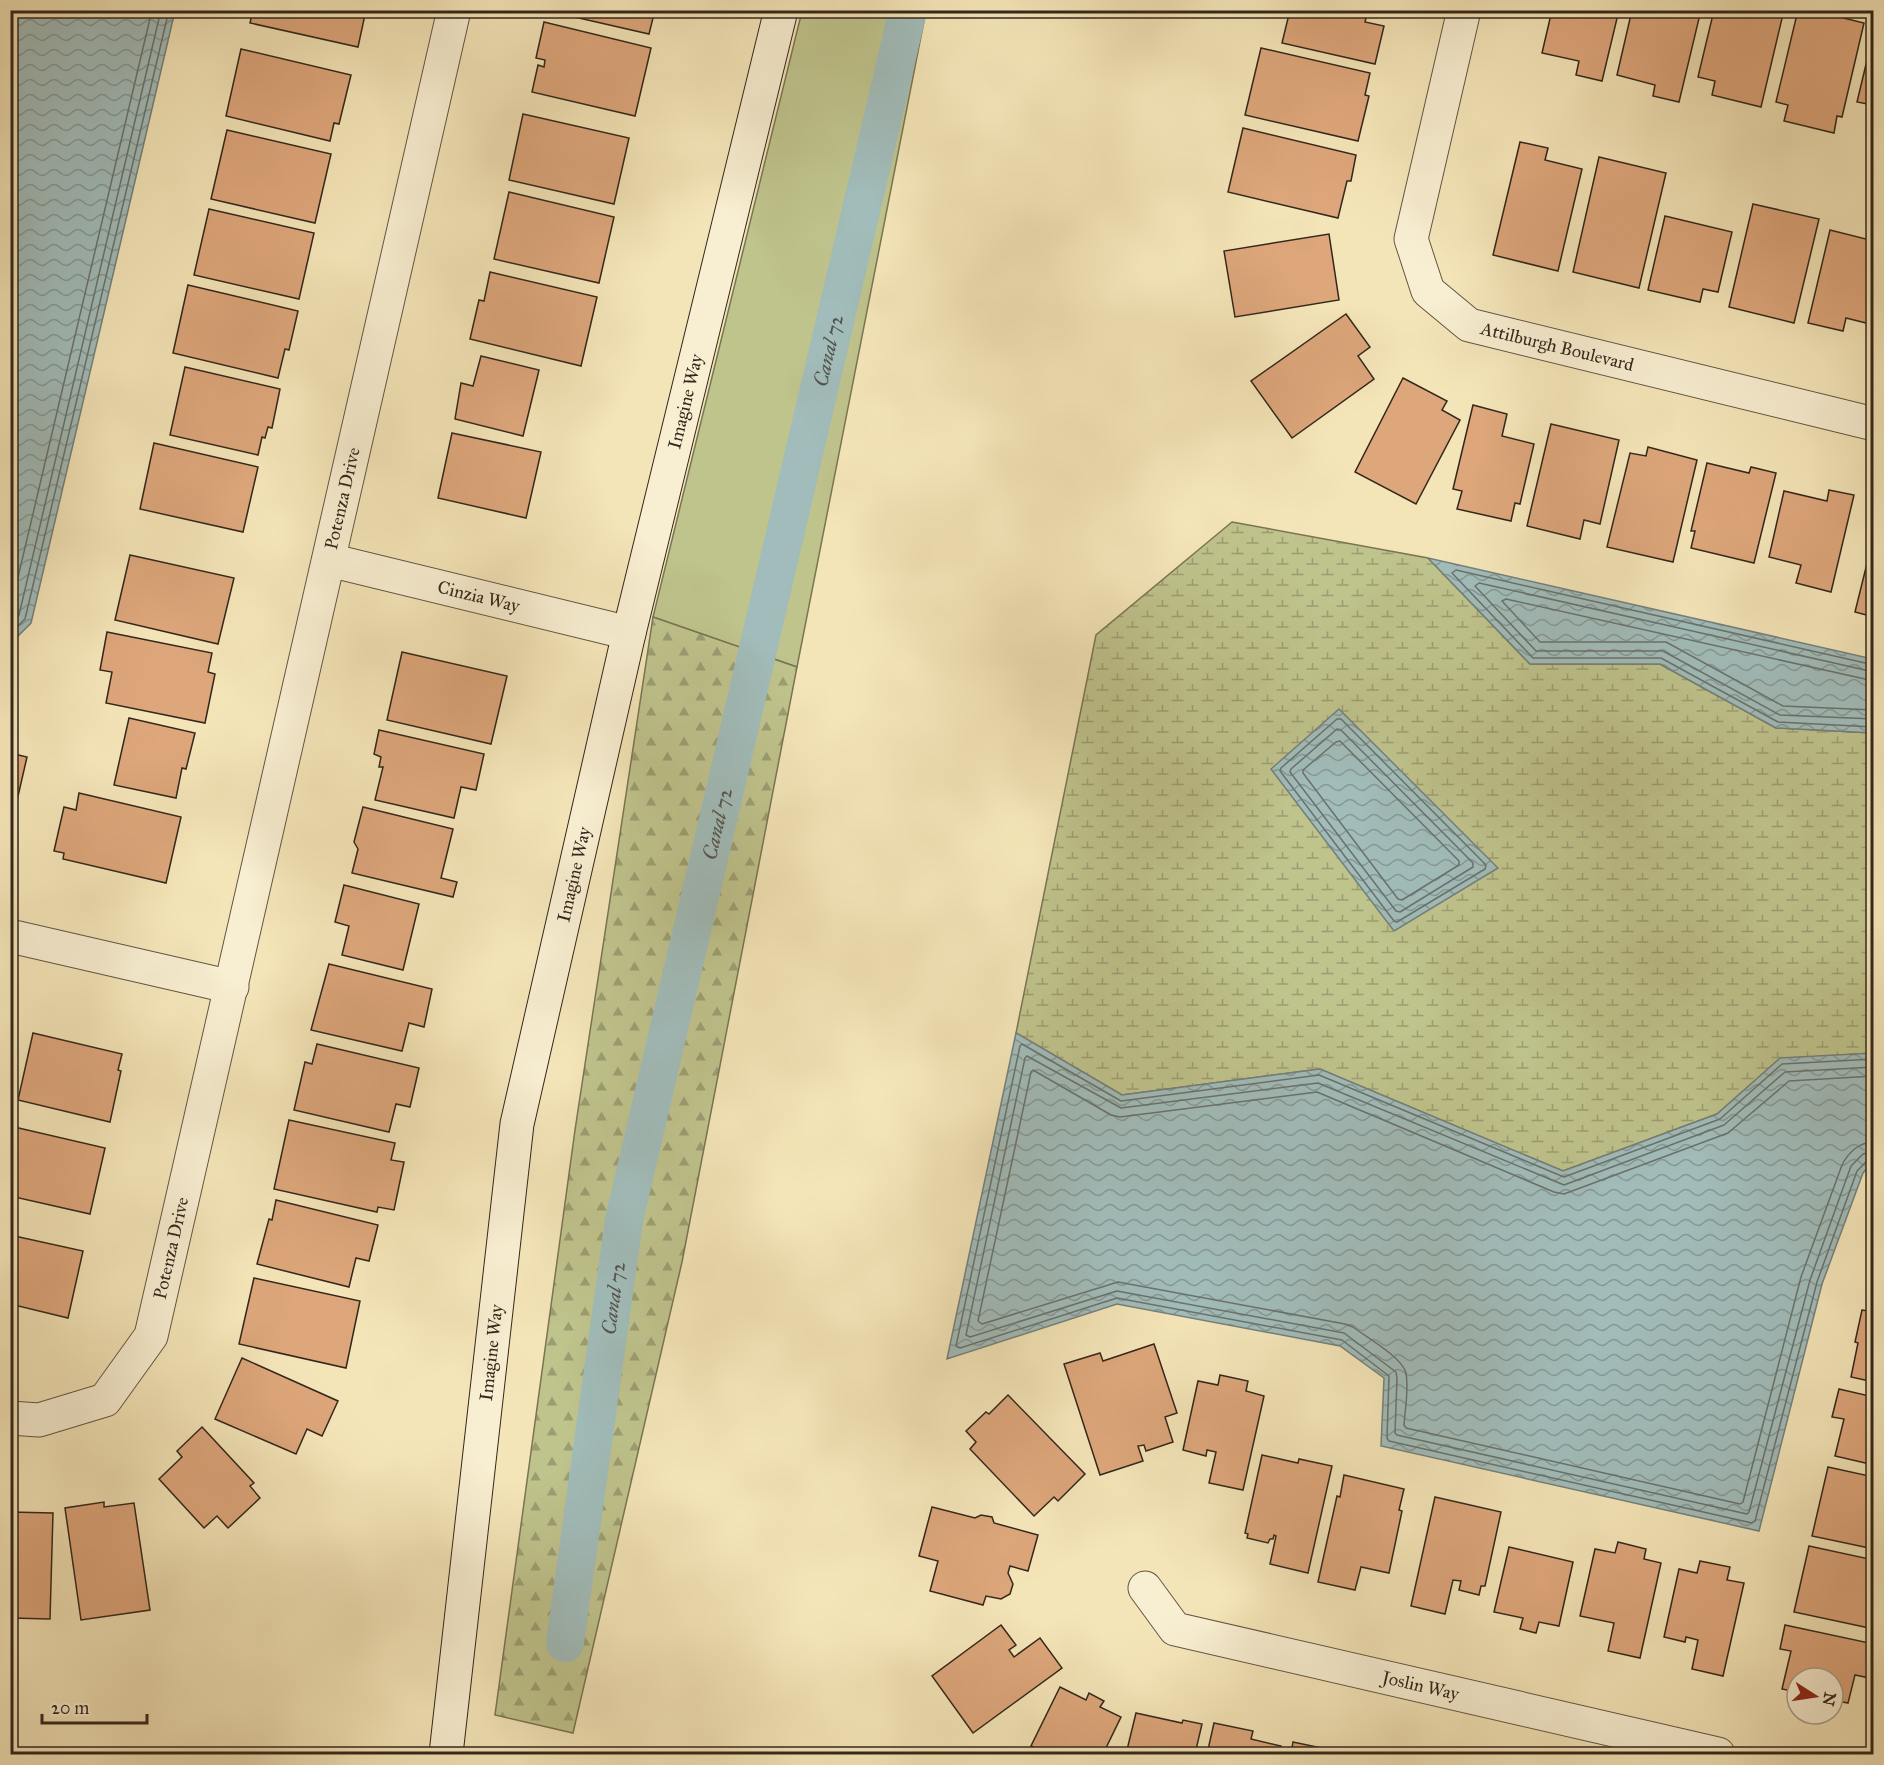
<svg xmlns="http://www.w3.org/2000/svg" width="1884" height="1765" viewBox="0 0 1884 1765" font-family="'IM FELL Great Primer',serif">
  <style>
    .green { fill: #bfc38c; stroke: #797554; stroke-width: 1.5 }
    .forest { fill: url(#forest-firs); stroke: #797554; stroke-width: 1.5 }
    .wetland { fill: url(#wetland-marsh); stroke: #797554; stroke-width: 1.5 }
    .water { fill: url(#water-waves); stroke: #75807b; stroke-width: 1.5 }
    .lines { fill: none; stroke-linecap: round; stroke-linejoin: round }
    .shore { stroke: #6a726b; stroke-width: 1.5 }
    .canal { stroke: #a1bcba; stroke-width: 38 }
    .building { fill: #dda67b; stroke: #33271c; stroke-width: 1.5 }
    .street-casing { stroke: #635643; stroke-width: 35 }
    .secondary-casing { stroke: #33271c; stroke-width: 35 }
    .street { stroke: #f8eed1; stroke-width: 33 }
    .secondary { stroke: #f8eed1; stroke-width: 33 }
    .labels { text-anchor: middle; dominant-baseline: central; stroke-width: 4.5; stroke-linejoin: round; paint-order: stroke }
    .street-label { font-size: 18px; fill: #33271c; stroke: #f8eed1 }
    .water-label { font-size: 20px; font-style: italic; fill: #54544b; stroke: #f8eed1 }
  </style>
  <defs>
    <pattern id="forest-firs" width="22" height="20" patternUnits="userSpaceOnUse" patternTransform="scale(1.5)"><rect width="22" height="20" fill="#bfc38c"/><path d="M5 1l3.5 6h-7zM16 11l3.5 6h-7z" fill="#9c9e72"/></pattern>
    <pattern id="wetland-marsh" width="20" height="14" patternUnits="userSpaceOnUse" patternTransform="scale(1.5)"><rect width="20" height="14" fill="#bfc38c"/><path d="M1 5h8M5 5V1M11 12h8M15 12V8" fill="none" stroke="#9c9e72"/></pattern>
    <pattern id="water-waves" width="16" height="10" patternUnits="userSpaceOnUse" patternTransform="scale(1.5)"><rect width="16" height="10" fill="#a1bcba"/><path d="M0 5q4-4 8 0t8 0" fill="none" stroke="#849996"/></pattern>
  </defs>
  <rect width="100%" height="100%" fill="#f4e5b8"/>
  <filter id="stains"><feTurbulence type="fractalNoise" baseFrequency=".00333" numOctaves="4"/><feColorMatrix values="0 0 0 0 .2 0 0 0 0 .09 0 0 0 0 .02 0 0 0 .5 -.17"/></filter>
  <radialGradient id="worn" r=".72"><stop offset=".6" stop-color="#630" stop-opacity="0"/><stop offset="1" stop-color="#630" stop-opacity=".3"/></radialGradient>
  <path class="green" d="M802 11H926L797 667 653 617Z"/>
  <path class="forest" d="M653 617 797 667 682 1262 573 1733 495 1715 575 1130Z"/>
  <path class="wetland" d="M1232 522 1428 558 1530 664H1660L1776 728 1873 733V1053L1780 1059 1717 1114 1563 1171 1320 1069 1122 1095 1016 1033 1096 635Z"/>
  <g class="water">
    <path d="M11 10 175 11 31 623 11 643Z"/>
    <path d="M1428 558 1873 659V733L1776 728 1660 664H1530Z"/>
    <path d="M1339 709 1498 868 1394 931 1271 769Z"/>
    <path d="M1016 1033 1122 1095 1320 1069 1563 1171 1717 1114 1780 1058 1873 1053V1162L1863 1173 1822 1284 1759 1531 1381 1446 1384 1378 1340 1346 1117 1304 947 1359Z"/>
  </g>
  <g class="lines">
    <g class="shore">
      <path d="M10 611 152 10"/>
      <path d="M10 624 19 615 161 10"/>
      <path d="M10 634 25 619 169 10"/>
      <path d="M1874 665 1456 570 1452 573 1533 658H1661L1778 722 1874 727"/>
      <path d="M1874 672 1479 583 1475 586 1536 651H1663L1780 715 1874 719"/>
      <path d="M1874 681 1506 599 1502 601 1540 642H1666L1783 706 1874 710"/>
      <path d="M1337 719H1341L1486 865 1485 869 1397 922 1394 921 1280 771 1281 768Z"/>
      <path d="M1337 729 1341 730 1473 863V867L1400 912 1396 911 1290 772 1291 769Z"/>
      <path d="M1340 741 1459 861V865L1402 900 1398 899 1303 773V770L1336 742Z"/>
      <path d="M1874 1059 1782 1064 1720 1119 1564 1177 1319 1075 1121 1101 1022 1044 1020 1046 956 1346 960 1348 1117 1298 1342 1340 1389 1376 1387 1438 1389 1441 1752 1523 1755 1521 1817 1282 1857 1171 1868 1160 1874 1158"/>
      <path d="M1874 1067 1785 1072 1724 1125 1564 1185 1318 1083 1121 1108 1027 1056 1025 1058 966 1335 970 1337 1117 1291 1344 1333 1396 1372 1397 1379 1395 1433 1397 1435 1747 1514 1749 1512 1810 1280 1851 1166 1863 1154 1874 1151"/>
      <path d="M1874 1076 1789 1081 1728 1133 1564 1194 1554 1192 1317 1092 1120 1117 1111 1115 1033 1070 1031 1072 978 1321 982 1324 1118 1282 1345 1324 1353 1327C1366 1337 1402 1357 1406 1373 1409 1389 1405 1409 1404 1425L1406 1428 1740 1504 1743 1502 1801 1277 1842 1165C1848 1153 1859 1142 1874 1142"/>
    </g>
    <path class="canal" id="s1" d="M565 1643 624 1220 908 10"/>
  </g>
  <g class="building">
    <path d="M253 10H366L358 47 250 23Z"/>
    <path d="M544 10H655L649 34Z"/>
    <path d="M1290 10H1368L1365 22 1384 26 1375 64 1282 43Z"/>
    <path d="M1552 10H1619L1602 81 1576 75 1579 61 1542 53Z"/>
    <path d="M1632 10H1701L1679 102 1653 96 1655 85 1617 75Z"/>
    <path d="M1714 10H1784L1761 107 1712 95 1715 81 1698 77Z"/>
    <path d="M1798 10H1811L1864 23 1842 117 1837 116 1834 133 1784 121 1788 105 1776 102Z"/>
    <path d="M544 22 651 48 635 116 532 92 538 65 544 67 545 60 536 58Z"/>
    <path d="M1874 31V120L1870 119 1873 105 1857 102Z"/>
    <path d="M1261 48 1370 73 1365 95 1369 96 1358 141 1245 115Z"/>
    <path d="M241 49 351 75 339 124 334 123 330 141 226 116Z"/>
    <path d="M523 114 629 138 614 204 509 180Z"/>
    <path d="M1243 128 1356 155 1351 181H1347L1338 218 1228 192Z"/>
    <path d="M227 130 331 154 315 223 211 199Z"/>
    <path d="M1520 142 1548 148 1545 160 1582 169 1558 271 1493 255Z"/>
    <path d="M1599 157 1666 173 1639 288 1573 272Z"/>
    <path d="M509 192 614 217 599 283 494 259Z"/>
    <path d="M1753 204 1819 219 1794 323 1729 307Z"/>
    <path d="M209 209 314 233 299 299 194 275Z"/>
    <path d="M1665 216 1732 232 1718 292 1703 289 1700 302 1648 290Z"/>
    <path d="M1830 230 1874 241V325L1846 318 1843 331 1808 323Z"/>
    <path d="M1329 234 1339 300 1235 317 1224 251Z"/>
    <path d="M490 272 597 297 581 366 470 339 479 300 484 301Z"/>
    <path d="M188 285 298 311 289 350 285 349 278 378 173 353Z"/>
    <path d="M1346 314 1370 347 1358 356 1374 379 1292 438 1251 381Z"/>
    <path d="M481 356 539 370 523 436 455 419 461 383 473 386Z"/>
    <path d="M185 367 280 389 272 428 268 427 265 438 262 437 258 455 170 435Z"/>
    <path d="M1403 378 1447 401 1442 410 1460 420 1416 504 1355 472Z"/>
    <path d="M1473 405 1507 414 1502 436 1534 444 1520 504 1515 503 1511 521 1457 509 1462 491 1453 489Z"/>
    <path d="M1551 424 1619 440 1600 524 1584 520 1580 539 1527 526Z"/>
    <path d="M452 433 541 452 526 518 438 498Z"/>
    <path d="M154 443 258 467 243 532 140 509Z"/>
    <path d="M1648 447 1697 460 1673 562 1607 547 1630 453 1646 456Z"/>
    <path d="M1707 463 1749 473 1751 467 1776 473 1754 563 1691 548 1695 531H1691Z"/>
    <path d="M1829 490 1854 495 1831 592 1796 583 1801 565 1769 557 1784 491 1827 501Z"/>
    <path d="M1874 535V617L1855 612Z"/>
    <path d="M130 555 234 578 218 644 115 620Z"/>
    <path d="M107 632 212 653 208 672 215 674 205 723 106 703 112 672 100 670Z"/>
    <path d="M402 652 507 676 491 744 387 720Z"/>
    <path d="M129 718 195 733 186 769 182 768 176 798 114 785Z"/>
    <path d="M379 730 484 754 476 790 461 787 454 818 375 800 383 767H379L381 757 374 754Z"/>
    <path d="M10 753 27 757 10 831Z"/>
    <path d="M79 793 181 817 166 883 63 859 64 853 54 851 64 807 76 810Z"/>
    <path d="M363 807 453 829 441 878 457 882 453 897 352 873 358 849 354 842Z"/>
    <path d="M344 885 419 904 403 970 342 955 349 926 335 922Z"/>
    <path d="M329 964 432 989 424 1027 409 1023 402 1051 311 1030Z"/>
    <path d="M33 1033 122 1054 118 1070 121 1071 110 1122 18 1100Z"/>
    <path d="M317 1044 419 1068 410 1107 396 1104 389 1132 294 1110 305 1062 312 1064Z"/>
    <path d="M289 1120 395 1143 391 1160 404 1162 394 1210 378 1207 377 1212 274 1189Z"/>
    <path d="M10 1126 105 1148 90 1214 10 1196Z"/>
    <path d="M276 1200 378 1225 369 1261 356 1258 349 1287 257 1264 269 1219 272 1220Z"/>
    <path d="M10 1235 83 1251 68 1318 10 1304Z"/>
    <path d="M254 1278 360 1301 346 1368 239 1344Z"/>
    <path d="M1862 1310 1874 1312V1382L1851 1377 1858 1343 1855 1342Z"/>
    <path d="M1154 1344 1177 1413 1165 1417 1173 1442 1146 1451 1144 1445 1138 1446 1143 1461 1100 1475 1064 1364 1100 1353 1103 1361Z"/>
    <path d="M242 1358 338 1401 322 1436 307 1429 296 1454 215 1419Z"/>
    <path d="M1220 1375 1248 1381 1246 1391 1264 1396 1243 1490 1209 1483 1216 1452 1207 1450 1206 1456 1183 1450 1198 1381 1218 1385Z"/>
    <path d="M1839 1389 1874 1397V1465L1835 1456 1844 1419 1832 1417Z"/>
    <path d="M1008 1395 1085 1474 1058 1501 1054 1497 1034 1516 970 1449 976 1442 966 1431 986 1412 989 1414Z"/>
    <path d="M202 1427 254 1483 250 1486 260 1498 228 1528 217 1516 204 1528 159 1479 182 1457 177 1451Z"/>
    <path d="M1262 1455 1298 1463 1299 1459 1332 1466 1308 1573 1270 1564 1276 1536 1274 1535 1273 1539H1270L1268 1543 1247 1538 1248 1534 1245 1533Z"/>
    <path d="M1828 1467 1874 1477V1549L1812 1536Z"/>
    <path d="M1344 1475 1404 1489 1399 1510 1402 1511 1389 1573 1361 1567 1355 1590 1318 1582 1337 1496 1340 1497Z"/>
    <path d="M1435 1497 1501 1512 1485 1586H1481L1479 1595 1459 1590 1461 1581 1453 1580 1445 1614 1411 1606Z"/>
    <path d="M104 1502V1507L134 1503 150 1610 81 1620 65 1508Z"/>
    <path d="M932 1507 975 1518 981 1515 992 1517 994 1523 1038 1535 1028 1571 1010 1566 1008 1573 1013 1584 1010 1594 1001 1599 986 1596 983 1605 930 1591 938 1561 919 1556Z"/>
    <path d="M10 1512 53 1513 50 1619 10 1618Z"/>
    <path d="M1618 1542 1646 1549 1644 1559 1661 1563 1640 1658 1608 1651 1614 1623 1580 1616 1595 1549 1615 1553Z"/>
    <path d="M1809 1546 1874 1560V1629L1794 1612Z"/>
    <path d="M1509 1547 1573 1562 1559 1626 1539 1622 1536 1633 1520 1629 1523 1618 1494 1612Z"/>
    <path d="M1700 1561 1730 1567 1727 1580 1744 1583 1723 1676 1692 1669 1698 1640 1686 1637 1685 1642 1664 1637 1679 1569 1697 1573Z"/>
    <path d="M1001 1625 1016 1645 1009 1650 1014 1657 1040 1638 1062 1668 973 1733 932 1676Z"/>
    <path d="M1785 1625 1874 1644V1679L1855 1675 1848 1703 1833 1700V1678H1797V1692L1782 1689 1791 1651 1780 1649Z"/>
    <path d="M1060 1687 1086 1700 1089 1693 1104 1701 1100 1707 1121 1717 1103 1754H1049L1031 1746Z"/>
    <path d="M1136 1713 1182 1723 1183 1720 1202 1724 1195 1754H1126Z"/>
    <path d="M1214 1723 1253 1731 1251 1739 1281 1746 1279 1754H1207Z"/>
    <path d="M1293 1742 1350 1754H1291Z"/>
  </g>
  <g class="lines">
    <defs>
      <g id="street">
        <path id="s2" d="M1464 10 1411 239 1428 291 1469 325 1874 424"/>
        <path id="s3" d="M329 560 629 633"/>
        <path d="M10 936 232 987"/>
        <path id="s4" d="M10 1418 39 1420 105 1400 151 1336 454 10"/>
        <path id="s5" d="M1145 1588 1175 1629 1718 1754"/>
      </g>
      <g id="secondary">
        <path id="s6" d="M446 1754 517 1124 629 633 781 10"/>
      </g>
    </defs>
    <use href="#street" class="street-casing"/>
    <use href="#secondary" class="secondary-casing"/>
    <use href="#street" class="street"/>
    <use href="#secondary" class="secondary"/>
  </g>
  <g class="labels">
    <g class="street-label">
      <text stroke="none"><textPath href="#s2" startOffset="434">Attilburgh Boulevard</textPath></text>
      <text stroke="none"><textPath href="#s6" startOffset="1376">Imagine Way</textPath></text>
      <text stroke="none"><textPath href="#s4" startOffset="1036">Potenza Drive</textPath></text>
      <text stroke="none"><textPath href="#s3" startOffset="154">Cinzia Way</textPath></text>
      <text stroke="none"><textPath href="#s6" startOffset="890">Imagine Way</textPath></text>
      <text stroke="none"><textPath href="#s4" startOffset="267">Potenza Drive</textPath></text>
      <text stroke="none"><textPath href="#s6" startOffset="404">Imagine Way</textPath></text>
      <text stroke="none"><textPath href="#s5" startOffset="303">Joslin Way</textPath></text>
    </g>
    <g class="water-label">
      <text stroke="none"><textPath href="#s1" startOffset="1320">Canal 72</textPath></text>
      <text stroke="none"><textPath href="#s1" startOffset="834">Canal 72</textPath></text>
      <text stroke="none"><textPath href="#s1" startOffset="348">Canal 72</textPath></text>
    </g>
  </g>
  <rect width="1884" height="1765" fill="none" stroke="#f4e5b8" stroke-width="36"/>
  <rect x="12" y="12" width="1860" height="1741" fill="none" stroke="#33271c" stroke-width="3"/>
  <rect x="18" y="18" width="1848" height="1729" fill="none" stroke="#33271c" stroke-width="1.5"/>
  <g transform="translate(1815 1696) rotate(102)"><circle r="28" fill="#f8eed1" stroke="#a99e89" stroke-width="1.5"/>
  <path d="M0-4.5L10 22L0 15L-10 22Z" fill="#8f2418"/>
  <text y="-9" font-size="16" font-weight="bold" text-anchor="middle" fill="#33271c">N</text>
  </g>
  <path d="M42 1714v9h105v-9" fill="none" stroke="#33271c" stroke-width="3"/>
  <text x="51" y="1714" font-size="18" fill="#33271c" stroke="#f8eed1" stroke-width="4.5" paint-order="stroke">20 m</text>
  <rect width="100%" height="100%" filter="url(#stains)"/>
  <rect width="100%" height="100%" fill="url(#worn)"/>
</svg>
